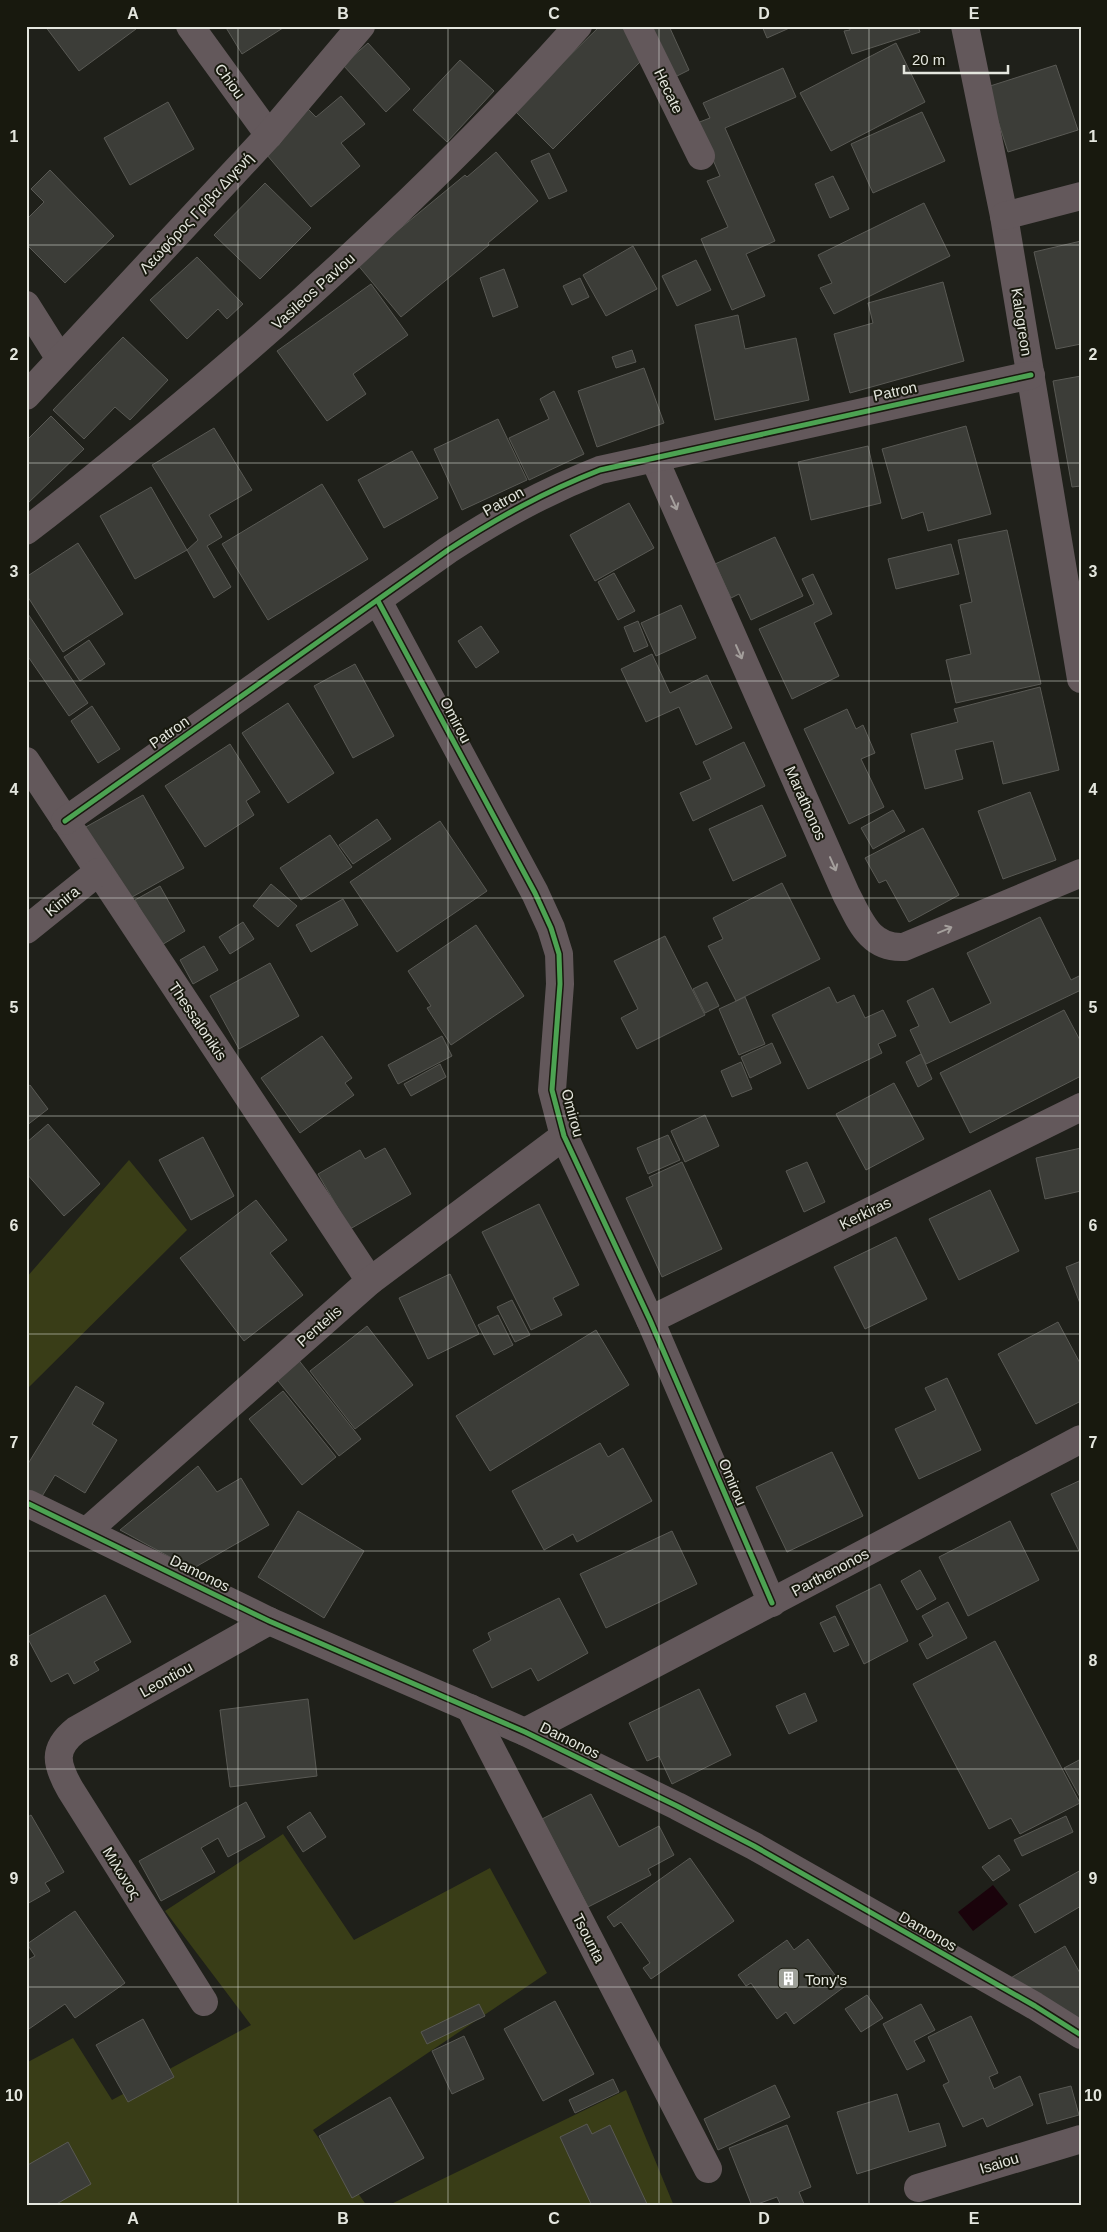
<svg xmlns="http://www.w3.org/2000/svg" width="1107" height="2232" viewBox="0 0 1107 2232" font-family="Arial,sans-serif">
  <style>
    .green { fill: #393d17 }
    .water { fill: #1a030b }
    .building { fill: #3c3d38; stroke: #595954 }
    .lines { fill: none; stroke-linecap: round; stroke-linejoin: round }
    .street { stroke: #63585b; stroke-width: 28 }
    .cycleway-casing { stroke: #18190e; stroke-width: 8 }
    .cycleway { stroke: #4ca352; stroke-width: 5 }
    .oneway { stroke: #a49f9c }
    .grid { fill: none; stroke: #e4e6de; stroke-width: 1; stroke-opacity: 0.55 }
    .labels { text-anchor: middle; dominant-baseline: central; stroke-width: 4; stroke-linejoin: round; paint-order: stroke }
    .street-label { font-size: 15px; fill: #e4e6de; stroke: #18190e }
    .poi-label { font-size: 15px; fill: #e4e6de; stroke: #18190e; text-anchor: start }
    .neatline { fill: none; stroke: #e4e6de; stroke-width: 2 }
    .grid-label { font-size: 16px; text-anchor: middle; font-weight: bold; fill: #e4e6de }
  </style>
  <rect width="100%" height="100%" fill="#1f201a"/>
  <g class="green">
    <path d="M129 1160 187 1230 26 1390V1278Z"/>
    <path d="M283 1834 354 1940 490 1868 547 1973 313 2130 367 2206H26V2063L73 2038 112 2100 251 2025 165 1911Z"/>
    <path d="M626 2090 674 2206H387Z"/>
  </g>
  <path class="water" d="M993 1885 1008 1904 973 1931 958 1912Z"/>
  <g class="building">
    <path d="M45 26H134L136 29 79 71Z"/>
    <path d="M225 26H286L242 54Z"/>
    <path d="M600 26H620L648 54 553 149 514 110Z"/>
    <path d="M649 26H669L689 70 673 78Z"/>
    <path d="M762 26H794L767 38Z"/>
    <path d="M849 26H918L920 32 852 54 844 31 850 30Z"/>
    <path d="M368 43 410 89 386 112 343 65Z"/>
    <path d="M896 43 925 102 831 151 800 93Z"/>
    <path d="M460 60 494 91 447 142 413 110Z"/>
    <path d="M1056 65 1078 130 1008 152 987 87Z"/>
    <path d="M783 68 796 97 725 128 775 241 746 254 765 296 732 310 701 239 728 227 707 181 720 176 697 123 710 118 703 103Z"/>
    <path d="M341 96 365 124 341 143 360 166 311 207 261 148 308 109 316 117Z"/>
    <path d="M168 102 194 149 130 185 104 138Z"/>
    <path d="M922 112 945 161 873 193 851 144Z"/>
    <path d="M496 152 538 201 488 243 489 245 401 317 357 264 465 175 467 177Z"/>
    <path d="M549 153 567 191 549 199 531 161Z"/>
    <path d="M50 170 114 236 65 283 26 244V220L44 202 31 189Z"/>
    <path d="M833 176 849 209 830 218 815 184Z"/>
    <path d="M265 183 311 228 260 279 214 235Z"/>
    <path d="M924 203 950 256 834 314 820 288 832 283 818 255Z"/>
    <path d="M1081 241V344L1056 349 1034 252Z"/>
    <path d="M633 246 657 289 606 316 583 275Z"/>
    <path d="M197 257 243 304 227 319 218 309 187 339 150 300Z"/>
    <path d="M696 260 711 290 677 306 662 276Z"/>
    <path d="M504 269 518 307 493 317 480 278Z"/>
    <path d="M580 278 589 297 572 305 563 286Z"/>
    <path d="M943 282 964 361 850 393 834 334 873 323 868 303Z"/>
    <path d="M371 284 408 335 353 374 366 394 327 421 277 351Z"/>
    <path d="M738 315 745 349 796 338 809 400 715 420 695 325Z"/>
    <path d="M123 337 168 380 130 420 115 407 84 439 53 410Z"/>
    <path d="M632 350 636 362 616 368 612 357Z"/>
    <path d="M644 368 664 423 597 447 578 391Z"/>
    <path d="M1081 376V486L1072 487 1053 381Z"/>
    <path d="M554 391 584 454 529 480 509 438 549 419 540 399Z"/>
    <path d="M51 416 84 449 26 505V441Z"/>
    <path d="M498 419 527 480 462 510 434 449Z"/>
    <path d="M966 426 991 514 928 531 923 512 902 519 882 449Z"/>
    <path d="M214 428 252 490 209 515 222 537 207 546 231 587 214 598 187 550 198 540 152 465Z"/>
    <path d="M868 446 881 503 811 520 798 462Z"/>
    <path d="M412 451 438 498 384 528 358 480Z"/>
    <path d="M322 484 368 559 268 620 222 544Z"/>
    <path d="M151 487 187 550 135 579 100 516Z"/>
    <path d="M629 503 654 548 595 581 570 535Z"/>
    <path d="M1007 530 1041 684 956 703 946 660 971 654 960 605 972 602 958 540Z"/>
    <path d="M775 537 803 596 751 620 739 594 731 598 715 564Z"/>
    <path d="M78 543 123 614 63 652 26 594V577Z"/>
    <path d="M951 544 959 574 896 589 888 559Z"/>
    <path d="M614 573 635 611 618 620 598 582Z"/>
    <path d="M813 574 832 614 814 623 839 676 792 699 759 629 814 604 802 579Z"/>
    <path d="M681 605 696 638 656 656 641 623Z"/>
    <path d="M26 611 88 703 69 716 29 658 26 660Z"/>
    <path d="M638 621 648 646 634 652 624 627Z"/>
    <path d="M481 626 499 652 476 668 458 641Z"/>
    <path d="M89 640 105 664 80 681 64 657Z"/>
    <path d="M652 654 670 693 707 675 732 728 696 745 679 707 646 722 621 669Z"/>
    <path d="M355 664 394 736 353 758 314 686Z"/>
    <path d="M1040 687 1059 770 1003 784 993 741 955 750 963 779 925 789 911 734 958 722 954 709Z"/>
    <path d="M288 703 334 773 288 803 242 733Z"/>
    <path d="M92 706 120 749 98 763 71 721Z"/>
    <path d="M847 709 856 729 863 725 875 753 861 759 884 807 849 824 804 729Z"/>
    <path d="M744 742 765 786 693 821 680 793 711 779 703 762Z"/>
    <path d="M230 744 260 792 246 801 254 815 205 847 165 786Z"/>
    <path d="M1030 792 1056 860 1003 879 978 811Z"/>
    <path d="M143 795 184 868 125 901 84 828Z"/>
    <path d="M762 805 786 856 733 881 709 829Z"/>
    <path d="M893 810 905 831 873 849 861 828Z"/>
    <path d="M377 819 391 839 353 864 339 845Z"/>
    <path d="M440 821 487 891 397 952 350 882Z"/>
    <path d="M923 828 959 895 909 922 886 880 879 883 865 858Z"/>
    <path d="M330 835 352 867 301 900 280 868Z"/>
    <path d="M782 883 820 959 736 1001 708 946 723 939 713 918Z"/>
    <path d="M271 884 297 906 278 927 253 906Z"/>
    <path d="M160 886 185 931 160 946 135 900Z"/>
    <path d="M343 899 358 925 311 952 296 925Z"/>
    <path d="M1040 917 1071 980 1081 975V990L926 1064 910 1030 919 1026 907 1001 933 988 950 1023 991 1003 967 953Z"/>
    <path d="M243 922 254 939 230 954 219 937Z"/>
    <path d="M476 925 524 996 451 1045 427 1008 431 1006 408 971Z"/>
    <path d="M665 936 705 1015 637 1049 621 1018 638 1009 614 961Z"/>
    <path d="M204 946 218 970 193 984 180 960Z"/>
    <path d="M270 963 299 1016 239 1049 210 996Z"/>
    <path d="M707 982 719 1006 705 1013 693 989Z"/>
    <path d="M829 987 837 1003 854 995 865 1018 883 1010 896 1036 878 1044 882 1053 808 1089 772 1015Z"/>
    <path d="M745 997 765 1044 739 1055 719 1009Z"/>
    <path d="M1064 1010 1081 1042V1076L970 1133 940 1073Z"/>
    <path d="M322 1036 352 1078 345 1083 354 1095 300 1133 261 1078Z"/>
    <path d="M442 1036 452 1056 398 1084 388 1065Z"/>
    <path d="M772 1043 781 1063 750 1078 741 1057Z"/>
    <path d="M921 1054 932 1079 918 1087 906 1062Z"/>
    <path d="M741 1062 752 1089 732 1097 721 1071Z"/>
    <path d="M440 1064 446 1077 411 1096 404 1084Z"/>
    <path d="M894 1083 924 1139 866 1170 836 1114Z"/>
    <path d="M30 1085 48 1109 26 1126V1088Z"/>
    <path d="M705 1115 719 1146 685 1162 671 1131Z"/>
    <path d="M48 1124 100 1184 64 1216 26 1173V1143Z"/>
    <path d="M668 1135 680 1160 648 1174 637 1148Z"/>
    <path d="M203 1137 234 1196 191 1220 159 1160Z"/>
    <path d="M385 1148 411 1194 350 1229 318 1174 360 1150 365 1159Z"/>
    <path d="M1081 1148V1191L1045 1199 1036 1158Z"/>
    <path d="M682 1162 722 1249 662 1277 626 1198 653 1186 649 1177Z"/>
    <path d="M807 1162 825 1202 804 1212 786 1171Z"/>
    <path d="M990 1190 1019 1251 959 1280 929 1219Z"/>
    <path d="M256 1200 287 1240 270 1253 303 1295 244 1341 180 1258Z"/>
    <path d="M539 1204 579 1285 553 1298 562 1315 531 1330 482 1232Z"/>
    <path d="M896 1237 927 1299 865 1329 834 1267Z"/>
    <path d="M1081 1261V1306L1066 1267Z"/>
    <path d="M450 1274 479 1334 428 1359 399 1298Z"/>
    <path d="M512 1300 530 1335 515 1342 497 1307Z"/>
    <path d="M498 1315 513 1345 494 1355 478 1325Z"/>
    <path d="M1058 1322 1081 1365V1401L1036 1424 998 1354Z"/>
    <path d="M367 1326 413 1385 355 1429 310 1371Z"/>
    <path d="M596 1330 629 1385 490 1471 456 1416Z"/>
    <path d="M297 1358 361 1439 339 1456 274 1376Z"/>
    <path d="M947 1378 981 1450 919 1479 895 1429 936 1410 925 1388Z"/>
    <path d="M76 1386 104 1403 92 1424 117 1440 85 1493 55 1475 41 1498 26 1488V1467Z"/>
    <path d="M283 1391 336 1457 302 1485 249 1419Z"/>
    <path d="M600 1443 608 1457 623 1448 652 1501 577 1542 573 1534 544 1550 512 1491Z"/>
    <path d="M832 1452 863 1516 787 1552 756 1487Z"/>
    <path d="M198 1466 217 1492 241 1478 269 1525 192 1569 120 1530Z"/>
    <path d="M1081 1480V1550L1079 1551 1051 1494Z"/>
    <path d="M298 1511 364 1551 324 1618 258 1577Z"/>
    <path d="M1010 1521 1039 1580 968 1616 939 1557Z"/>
    <path d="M672 1531 697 1584 606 1628 580 1574Z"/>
    <path d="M920 1570 936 1599 917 1610 901 1581Z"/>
    <path d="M880 1584 908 1641 864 1664 836 1606Z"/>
    <path d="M105 1595 131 1642 94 1662 99 1670 74 1684 68 1673 51 1682 27 1637Z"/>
    <path d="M559 1598 588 1653 538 1681 531 1668 492 1688 473 1650 491 1640 488 1633Z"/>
    <path d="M948 1602 967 1638 927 1659 919 1644 933 1636 922 1616Z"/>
    <path d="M835 1616 849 1645 834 1652 820 1623Z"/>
    <path d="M995 1641 1080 1803 1020 1834 1011 1818 989 1829 913 1684Z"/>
    <path d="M699 1689 731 1755 672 1784 659 1756 647 1761 629 1723Z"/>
    <path d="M805 1693 817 1721 789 1734 776 1706Z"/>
    <path d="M308 1699 317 1776 230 1787 220 1710Z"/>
    <path d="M1081 1759V1799L1064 1768Z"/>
    <path d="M591 1794 619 1847 659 1826 674 1855 648 1869 651 1875 588 1907 542 1819Z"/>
    <path d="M246 1802 265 1837 228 1857 218 1838 201 1848 215 1872 161 1901 139 1861Z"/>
    <path d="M310 1812 326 1837 303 1852 287 1827Z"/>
    <path d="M31 1815 64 1872 45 1883 50 1891 27 1904 26 1818Z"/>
    <path d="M1066 1816 1073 1832 1022 1856 1014 1840Z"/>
    <path d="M999 1855 1010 1870 993 1881 982 1867Z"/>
    <path d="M690 1858 734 1921 651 1979 643 1968 650 1963 621 1922 614 1927 607 1917Z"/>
    <path d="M1081 1870V1906L1035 1933 1019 1905Z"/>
    <path d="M75 1911 125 1983 75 2018 65 2004 26 2031V1961L35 1956 27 1944Z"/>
    <path d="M808 1939 844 1987 794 2024 786 2012 777 2019 751 1983 746 1986 738 1975 787 1940 794 1950Z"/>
    <path d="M1065 1946 1081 1975V2022L1009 1979Z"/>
    <path d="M867 1995 883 2018 861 2032 845 2009Z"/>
    <path d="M555 2001 594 2074 543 2101 504 2029Z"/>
    <path d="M479 2004 485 2016 427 2044 421 2032Z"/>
    <path d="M921 2004 935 2030 914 2041 925 2061 907 2070 883 2024Z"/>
    <path d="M971 2016 998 2073 989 2077 994 2089 1020 2076 1033 2105 987 2127 983 2118 963 2127 943 2085 949 2082 928 2037Z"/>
    <path d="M143 2019 174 2077 128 2102 96 2045Z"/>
    <path d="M464 2036 484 2079 452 2094 432 2051Z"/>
    <path d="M613 2079 619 2092 575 2113 569 2100Z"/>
    <path d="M775 2085 790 2117 718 2150 704 2119Z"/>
    <path d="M1071 2086 1079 2115 1047 2124 1039 2094Z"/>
    <path d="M897 2094 909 2132 939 2123 946 2146 857 2174 837 2112Z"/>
    <path d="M390 2097 424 2158 352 2198 319 2136Z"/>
    <path d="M587 2124 592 2134 610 2125 648 2206H592L560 2137Z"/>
    <path d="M787 2125 811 2187 799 2192 804 2204 799 2206H781L777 2197 752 2206 729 2148Z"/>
    <path d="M68 2142 91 2184 53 2206H30L26 2199V2166Z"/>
  </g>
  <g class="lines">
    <g class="street">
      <path d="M190 26 269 135"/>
      <path d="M637 26 701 156"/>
      <path d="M965 26 1004 216 1081 679"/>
      <path d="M1004 216 1081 196"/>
      <path d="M26 305 60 359"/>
      <path d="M26 396 269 135 361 26"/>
      <path d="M654 458 846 894C860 920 869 949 904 947L1081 873"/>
      <path d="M26 531C86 485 144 437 202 388 335 275 462 156 578 26"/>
      <path d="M378 601 535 893 551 928 559 954 560 984 552 1090 564 1136 650 1320 772 1603"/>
      <path d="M26 761 370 1281"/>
      <path d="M65 821 448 550C499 517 544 492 600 470L1031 375"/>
      <path d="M26 930 98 872"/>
      <path d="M650 1320 1081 1107"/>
      <path d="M29 1504 269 1621 525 1732 677 1806 754 1846 1035 2006 1081 2035"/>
      <path d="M87 1531 370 1281 564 1136"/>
      <path d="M470 1708 708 2169"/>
      <path d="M525 1732 1081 1439"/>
      <path d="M204 2002 70 1789C56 1764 52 1749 76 1730L269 1621"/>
      <path d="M918 2188 1081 2139"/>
    </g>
    <defs>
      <g id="cycleway">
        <path d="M378 601 535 893 551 928 559 954 560 984 552 1090 564 1136 650 1320 772 1603"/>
        <path d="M65 821 448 550C499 517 544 492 600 470L1031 375"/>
        <path d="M29 1504 269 1621 525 1732 677 1806 754 1846 1035 2006 1081 2035"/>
      </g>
    </defs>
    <use href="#cycleway" class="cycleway-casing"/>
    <use href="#cycleway" class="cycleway"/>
  </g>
  <defs><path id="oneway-shaft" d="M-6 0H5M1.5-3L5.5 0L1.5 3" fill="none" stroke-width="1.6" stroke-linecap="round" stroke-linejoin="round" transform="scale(1.25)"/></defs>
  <g class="oneway">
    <use href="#oneway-shaft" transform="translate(674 503) rotate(66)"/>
    <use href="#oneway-shaft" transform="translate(739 652) rotate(66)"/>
    <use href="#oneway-shaft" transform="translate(833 864) rotate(66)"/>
    <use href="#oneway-shaft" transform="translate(945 930) rotate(-23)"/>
  </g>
  <path class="grid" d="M238 26V2206M448 26V2206M659 26V2206M869 26V2206M26 245H1081M26 463H1081M26 681H1081M26 898H1081M26 1116H1081M26 1334H1081M26 1551H1081M26 1769H1081M26 1987H1081"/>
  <defs>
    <symbol id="building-square" viewBox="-11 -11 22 22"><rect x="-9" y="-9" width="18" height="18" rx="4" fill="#9fa199" stroke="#18190e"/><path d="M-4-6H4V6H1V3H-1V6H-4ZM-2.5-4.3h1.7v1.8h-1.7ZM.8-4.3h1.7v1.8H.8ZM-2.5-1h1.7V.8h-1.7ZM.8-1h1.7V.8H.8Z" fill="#fff"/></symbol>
  </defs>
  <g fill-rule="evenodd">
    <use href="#building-square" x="776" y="1966" width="25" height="25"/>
  </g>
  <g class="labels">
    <g class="street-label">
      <text transform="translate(230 81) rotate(54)">Chiou</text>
      <text transform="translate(669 91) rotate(64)">Hecate</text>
      <text transform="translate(196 213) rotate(-47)">Λεωφόρος Γρίβα Διγενή</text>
      <text transform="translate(313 291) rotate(-42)">Vasileos Pavlou</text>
      <text transform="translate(1022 322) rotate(81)">Kalogreon</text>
      <text transform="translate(895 391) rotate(-12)">Patron</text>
      <text transform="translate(503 501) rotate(-29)">Patron</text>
      <text transform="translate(456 720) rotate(62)">Omirou</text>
      <text transform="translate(169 732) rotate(-35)">Patron</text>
      <text transform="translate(806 803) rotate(66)">Marathonos</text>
      <text transform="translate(62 901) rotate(-39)">Kinira</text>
      <text transform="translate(198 1021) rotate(56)">Thessalonikis</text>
      <text transform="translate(573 1113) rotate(75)">Omirou</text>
      <text transform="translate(865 1213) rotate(-26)">Kerkiras</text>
      <text transform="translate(319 1326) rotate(-41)">Pentelis</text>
      <text transform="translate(733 1482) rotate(67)">Omirou</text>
      <text transform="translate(830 1572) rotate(-28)">Parthenonos</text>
      <text transform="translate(200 1573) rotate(26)">Damonos</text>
      <text transform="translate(166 1679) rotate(-29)">Leontiou</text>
      <text transform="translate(570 1740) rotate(26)">Damonos</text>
      <text transform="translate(122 1873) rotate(58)">Μιλωνος</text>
      <text transform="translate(928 1931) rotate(30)">Damonos</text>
      <text transform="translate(589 1938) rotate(63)">Tsounta</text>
      <text transform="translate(999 2163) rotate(-17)">Isaiou</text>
    </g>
    <g class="poi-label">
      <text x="805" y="1979">Tony's</text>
    </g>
  </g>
  <rect width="1107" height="2232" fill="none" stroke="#18190e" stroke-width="55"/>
  <path d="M904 65v8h104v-8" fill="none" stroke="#e4e6de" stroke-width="2.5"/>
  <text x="912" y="65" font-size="15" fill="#e4e6de" stroke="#18190e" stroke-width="4" paint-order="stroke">20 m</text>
  <rect x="28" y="28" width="1052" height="2176" class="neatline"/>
  <g class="grid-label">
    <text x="133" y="19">A</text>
    <text x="343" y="19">B</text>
    <text x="554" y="19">C</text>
    <text x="764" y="19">D</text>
    <text x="974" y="19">E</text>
    <text x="14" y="142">1</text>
    <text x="1093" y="142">1</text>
    <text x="14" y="360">2</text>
    <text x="1093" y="360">2</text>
    <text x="14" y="577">3</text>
    <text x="1093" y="577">3</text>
    <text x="14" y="795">4</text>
    <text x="1093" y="795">4</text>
    <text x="14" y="1013">5</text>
    <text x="1093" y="1013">5</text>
    <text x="14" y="1231">6</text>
    <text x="1093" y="1231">6</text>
    <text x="14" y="1448">7</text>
    <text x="1093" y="1448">7</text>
    <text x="14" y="1666">8</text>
    <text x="1093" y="1666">8</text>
    <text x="14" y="1884">9</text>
    <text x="1093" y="1884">9</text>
    <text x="14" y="2101">10</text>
    <text x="1093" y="2101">10</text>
    <text x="133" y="2224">A</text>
    <text x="343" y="2224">B</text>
    <text x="554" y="2224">C</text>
    <text x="764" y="2224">D</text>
    <text x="974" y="2224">E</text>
  </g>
</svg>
